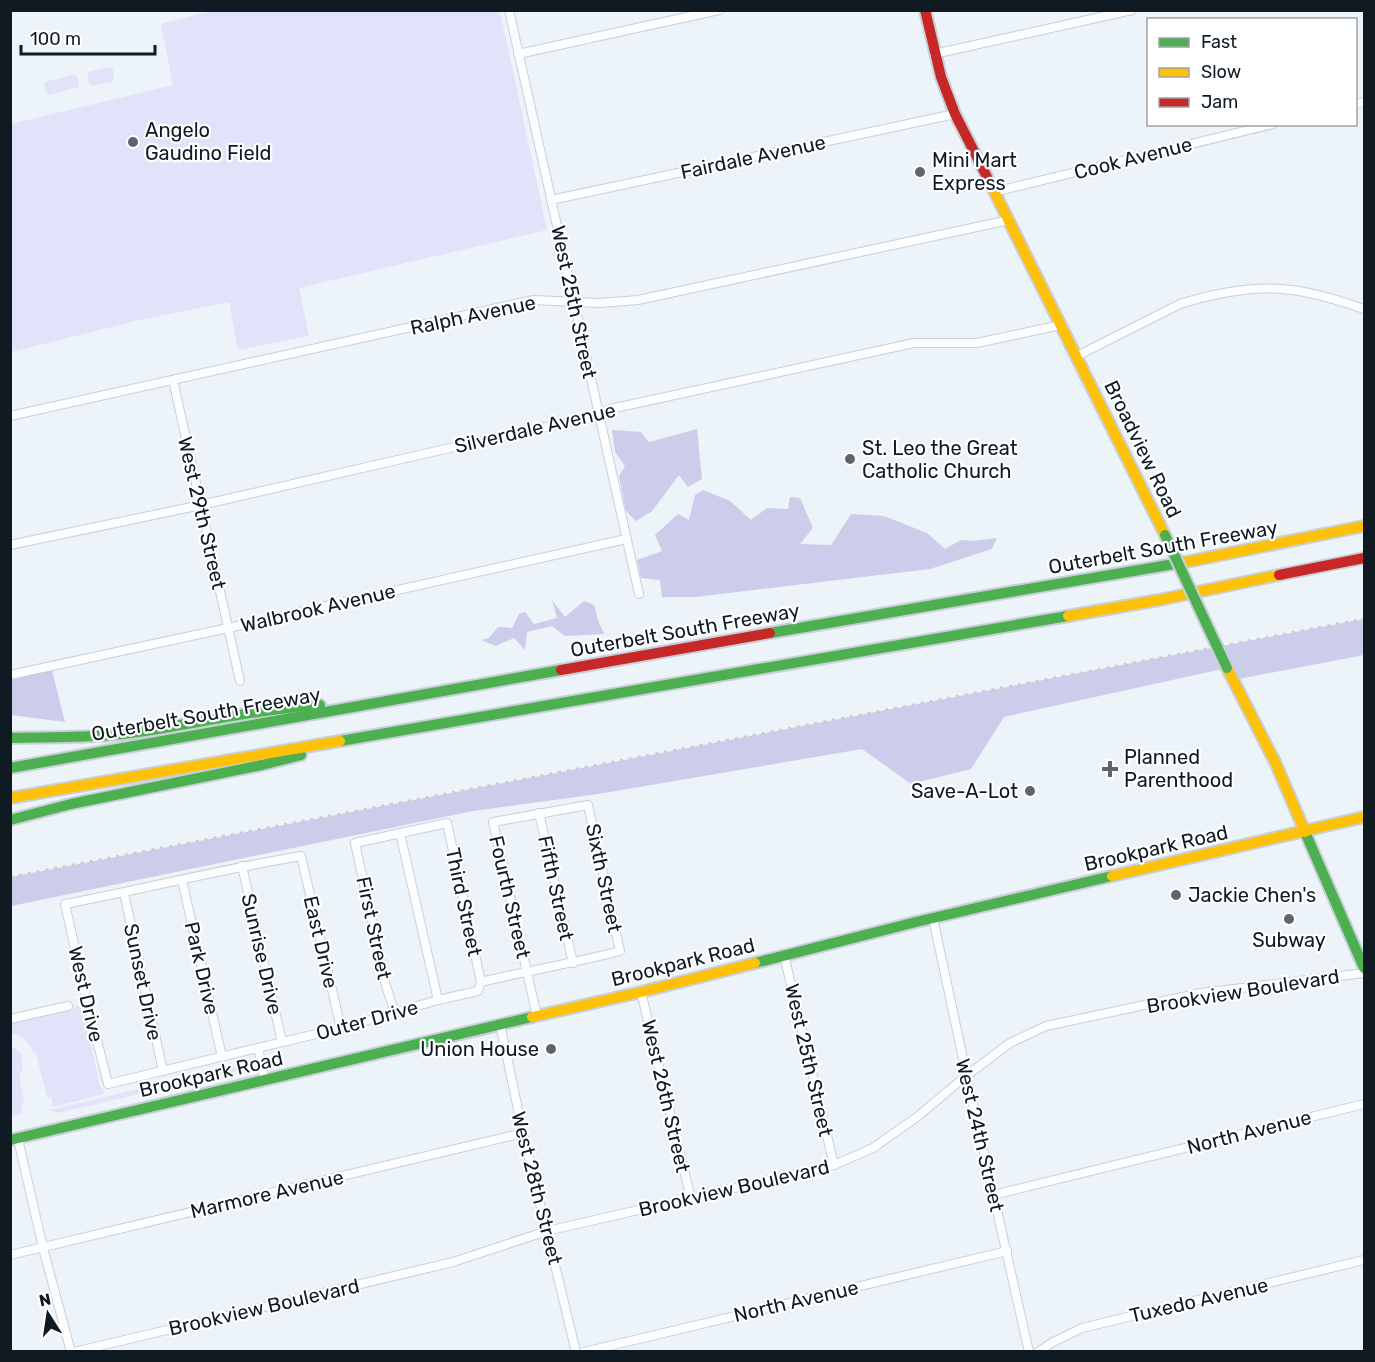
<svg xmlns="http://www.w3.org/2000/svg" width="1375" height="1362" viewBox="0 0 1375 1362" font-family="Rubik,sans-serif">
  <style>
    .green { fill: #e2e3fa }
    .forest { fill: #cccceb }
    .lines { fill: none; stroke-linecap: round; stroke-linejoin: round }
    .street-casing { stroke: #c8d0d7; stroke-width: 10 }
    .fast-casing { stroke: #c8d0d7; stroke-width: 14 }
    .slow-casing { stroke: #c8d0d7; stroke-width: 14 }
    .jam-casing { stroke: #c8d0d7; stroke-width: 14 }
    .street { stroke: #fcfdfe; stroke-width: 8 }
    .fast { stroke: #4caf50; stroke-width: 10 }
    .slow { stroke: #ffc107; stroke-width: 10 }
    .jam { stroke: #c62828; stroke-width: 10 }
    .rail { stroke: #caccce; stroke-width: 3; stroke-dasharray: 3 6; stroke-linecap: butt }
    .fast-bridge-casing { stroke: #c8d0d7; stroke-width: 14; stroke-linecap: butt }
    .fast-bridge { stroke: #4caf50; stroke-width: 10 }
    .poi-dot { fill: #5c666e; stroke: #fff; stroke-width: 2 }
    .labels { text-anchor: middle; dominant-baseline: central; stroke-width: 4.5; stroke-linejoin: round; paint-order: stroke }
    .poi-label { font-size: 20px; fill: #0f1a23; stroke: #fff; text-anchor: start }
    .street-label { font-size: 20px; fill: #0f1a23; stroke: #fff }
  </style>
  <rect width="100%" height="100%" fill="#ecf3f9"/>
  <g class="green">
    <path d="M215 10 500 11 547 230 299 288 309 336 238 350 229 302 140 320 11 352V124L173 85 161 24Z"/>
    <path d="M111 67 113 70 114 80 112 82 92 86C88 82 87 78 89 72Z"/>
    <path d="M72 75H75L78 77 79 87 49 95 46 93 44 82Z"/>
    <path d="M80 1006 86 1020 100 1087 103 1089 104 1094 53 1107 51 1097H47L36 1053H34C29 1042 23 1035 11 1034L10 1024 36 1016Z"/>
    <path d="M10 1047C23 1049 23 1061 22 1072H20V1081L24 1103 21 1104 23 1114 12 1116 10 1113Z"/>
    <path d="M247 1063 248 1068 58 1113 50 1110Z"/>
  </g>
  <g class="forest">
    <path d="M697 429 702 479 688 487 679 475 652 511 636 521 626 511 619 476 625 466 615 452 612 430 641 432 649 442Z"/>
    <path d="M703 490 730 501 751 520 767 508 788 509 790 497 800 498 813 528 800 544 831 545 851 514 884 516 927 533 945 549 961 540 972 541 997 538 992 549 930 569 695 597H662L660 580 641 578 637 560 662 551 655 535 678 514 689 520 695 495Z"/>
    <path d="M552 600 565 617 584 601 594 605 598 620 604 634 565 636 552 626 527 632 525 650 514 638 496 646 481 640 489 638 498 627 512 628 519 614 525 612 534 624 557 618Z"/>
    <path d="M1364 619V655L1233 680 1227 668 1004 717 971 769 911 784 862 749 598 794 473 811 11 906V877Z"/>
    <path d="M51 666 65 722 11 715V675Z"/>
  </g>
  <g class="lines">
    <defs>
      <g id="street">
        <path d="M509 10 639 594"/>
        <path d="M518 54 719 10"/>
        <path d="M934 54 1132 10"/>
        <path d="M1356 104 1364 102"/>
        <path d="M994 192 1273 124"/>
        <path d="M551 200 955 114"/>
        <path d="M1077 356 1180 304C1215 293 1255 285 1292 290 1316 293 1341 301 1364 309"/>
        <path d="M173 380 240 681"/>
        <path d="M10 416 533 300 600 303 638 300 1009 220"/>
        <path d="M10 545 201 505 489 439 589 418 610 409 914 343H977L1061 325"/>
        <path d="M10 675 228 628 626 539"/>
        <path d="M539 813 573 963"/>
        <path d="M400 833 438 1000"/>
        <path d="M242 866 282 1042"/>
        <path d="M182 880 222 1057"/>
        <path d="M124 893 163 1071"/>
        <path d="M933 918 969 1087 1029 1352"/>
        <path d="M784 955 834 1165"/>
        <path d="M641 992 691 1199"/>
        <path d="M395 1013 386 986 355 843 447 823 481 982"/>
        <path d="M10 1019 68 1006"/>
        <path d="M500 1024 523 1133 576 1352"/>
        <path d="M341 1028 301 856C222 869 144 889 65 904L87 1001 108 1084 341 1028 438 1000 478 991 481 982C527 971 574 963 620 951L588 805 493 822 537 1016"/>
        <path d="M258 1048 265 1080"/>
        <path d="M18 1139 43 1248 71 1352"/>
        <path d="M993 1195 1364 1104"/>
        <path d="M10 1255 523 1133"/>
        <path d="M74 1352 453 1262 547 1231 834 1165 873 1148 917 1117 966 1076 1010 1043 1046 1026 1201 993 1364 973"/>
        <path d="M584 1352 1007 1251"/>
        <path d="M1038 1352 1053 1342 1082 1328 1364 1260"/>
      </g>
      <g id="fast">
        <path d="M770 633 1186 562"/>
        <path d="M10 738C53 737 96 738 138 732 199 723 259 709 320 705"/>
        <path d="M340 741 1068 616"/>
        <path d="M10 768 561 670"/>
        <path d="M10 820 71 804 262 765 301 755"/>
        <path d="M1305 832 1364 968"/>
        <path d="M755 963 916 922 1112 876"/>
        <path d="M10 1140 532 1017"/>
      </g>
      <g id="slow">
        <path d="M987 177 1165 535"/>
        <path d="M1186 562 1364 526"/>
        <path d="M1068 616 1159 600 1279 575"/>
        <path d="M1227 668 1276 764 1305 832"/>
        <path d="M10 798 340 741"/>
        <path d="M1112 876 1364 817"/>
        <path d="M532 1017 641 992 755 963"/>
      </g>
      <g id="jam">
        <path d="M925 10 941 77 955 114 987 177"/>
        <path d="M1279 575 1364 558"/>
        <path d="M561 670 770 633"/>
      </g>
    </defs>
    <use href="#street" class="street-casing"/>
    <use href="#fast" class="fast-casing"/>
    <use href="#slow" class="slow-casing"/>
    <use href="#jam" class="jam-casing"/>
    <use href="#street" class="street"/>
    <use href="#fast" class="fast"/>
    <use href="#slow" class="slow"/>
    <use href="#jam" class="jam"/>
    <path class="rail" d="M10 877 1364 619"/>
    <defs>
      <path id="fast-bridge" d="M1165 535 1227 668"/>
    </defs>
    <use href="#fast-bridge" class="fast-bridge-casing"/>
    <use href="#fast-bridge" class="fast-bridge"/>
  </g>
  <g class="poi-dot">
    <circle cx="133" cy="142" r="6"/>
    <circle cx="920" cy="172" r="6"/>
    <circle cx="850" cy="459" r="6"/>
    <path d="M1107 760h6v6h6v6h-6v6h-6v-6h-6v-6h6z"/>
    <circle cx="1030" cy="791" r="6"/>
    <circle cx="1176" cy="895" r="6"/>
    <circle cx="1289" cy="919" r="6"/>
    <circle cx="551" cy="1049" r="6"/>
  </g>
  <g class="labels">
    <g class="poi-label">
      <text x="145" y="130">Angelo<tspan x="145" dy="23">Gaudino Field</tspan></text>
      <text x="932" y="160">Mini Mart<tspan x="932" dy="23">Express</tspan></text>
      <text x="862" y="448">St. Leo the Great<tspan x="862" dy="23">Catholic Church</tspan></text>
      <text x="1124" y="757">Planned<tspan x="1124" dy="23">Parenthood</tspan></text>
      <text x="1018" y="791" text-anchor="end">Save-A-Lot</text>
      <text x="1188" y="895">Jackie Chen's</text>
      <text x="1289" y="940" text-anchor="middle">Subway</text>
      <text x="539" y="1049" text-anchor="end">Union House</text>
    </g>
    <g class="street-label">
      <text transform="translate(753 157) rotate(-12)">Fairdale Avenue</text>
      <text transform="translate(1133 158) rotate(-14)">Cook Avenue</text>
      <text transform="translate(574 302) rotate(78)">West 25th Street</text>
      <text transform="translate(473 315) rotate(-12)">Ralph Avenue</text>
      <text transform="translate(535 428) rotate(-13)">Silverdale Avenue</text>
      <text transform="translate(1143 449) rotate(64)">Broadview Road</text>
      <text transform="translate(202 513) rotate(77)">West 29th Street</text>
      <text transform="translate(1163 547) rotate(-10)">Outerbelt South Freeway</text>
      <text transform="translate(318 608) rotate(-13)">Walbrook Avenue</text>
      <text transform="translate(685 630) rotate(-10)">Outerbelt South Freeway</text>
      <text transform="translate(206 714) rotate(-10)">Outerbelt South Freeway</text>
      <text transform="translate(1156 848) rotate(-13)">Brookpark Road</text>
      <text transform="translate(604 878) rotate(78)">Sixth Street</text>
      <text transform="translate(556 888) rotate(78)">Fifth Street</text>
      <text transform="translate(510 897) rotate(77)">Fourth Street</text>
      <text transform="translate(464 902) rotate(78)">Third Street</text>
      <text transform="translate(374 928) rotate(78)">First Street</text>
      <text transform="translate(321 942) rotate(77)">East Drive</text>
      <text transform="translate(262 954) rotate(77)">Sunrise Drive</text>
      <text transform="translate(683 962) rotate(-14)">Brookpark Road</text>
      <text transform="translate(202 968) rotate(77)">Park Drive</text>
      <text transform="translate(143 982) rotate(78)">Sunset Drive</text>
      <text transform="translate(1243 991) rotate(-9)">Brookview Boulevard</text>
      <text transform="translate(86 994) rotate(77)">West Drive</text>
      <text transform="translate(367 1020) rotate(-15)">Outer Drive</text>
      <text transform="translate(809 1060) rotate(77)">West 25th Street</text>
      <text transform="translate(211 1074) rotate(-13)">Brookpark Road</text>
      <text transform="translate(666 1096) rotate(77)">West 26th Street</text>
      <text transform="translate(1249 1132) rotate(-14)">North Avenue</text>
      <text transform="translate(980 1135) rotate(77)">West 24th Street</text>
      <text transform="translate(537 1188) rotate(76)">West 28th Street</text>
      <text transform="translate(734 1188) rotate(-13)">Brookview Boulevard</text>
      <text transform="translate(267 1194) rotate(-13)">Marmore Avenue</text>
      <text transform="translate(1199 1300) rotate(-13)">Tuxedo Avenue</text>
      <text transform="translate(796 1301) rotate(-13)">North Avenue</text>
      <text transform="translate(264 1307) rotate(-13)">Brookview Boulevard</text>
    </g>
  </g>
  <rect width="1375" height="1362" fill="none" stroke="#0f1a23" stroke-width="24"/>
  <rect x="1147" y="18" width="210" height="108" fill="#ffffff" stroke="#9fa3a7" stroke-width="1.5"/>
  <rect x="1159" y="38" width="30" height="9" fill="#4caf50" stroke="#9fa3a7" stroke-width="1.5"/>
  <text x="1201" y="48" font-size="18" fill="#0f1a23">Fast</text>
  <rect x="1159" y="68" width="30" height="9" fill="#ffc107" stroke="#9fa3a7" stroke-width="1.5"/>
  <text x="1201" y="78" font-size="18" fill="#0f1a23">Slow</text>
  <rect x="1159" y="98" width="30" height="9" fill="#c62828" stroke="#9fa3a7" stroke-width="1.5"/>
  <text x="1201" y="108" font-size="18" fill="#0f1a23">Jam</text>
  <g transform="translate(48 1314) rotate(348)" stroke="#ffffff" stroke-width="4.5" paint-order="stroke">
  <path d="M0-4.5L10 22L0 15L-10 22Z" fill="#0f1a23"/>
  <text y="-9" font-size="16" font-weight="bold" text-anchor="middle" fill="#0f1a23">N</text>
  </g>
  <path d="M21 45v9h134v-9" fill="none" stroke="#0f1a23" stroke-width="3"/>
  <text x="30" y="45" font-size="18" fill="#0f1a23" stroke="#ffffff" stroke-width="4.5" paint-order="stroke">100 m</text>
</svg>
